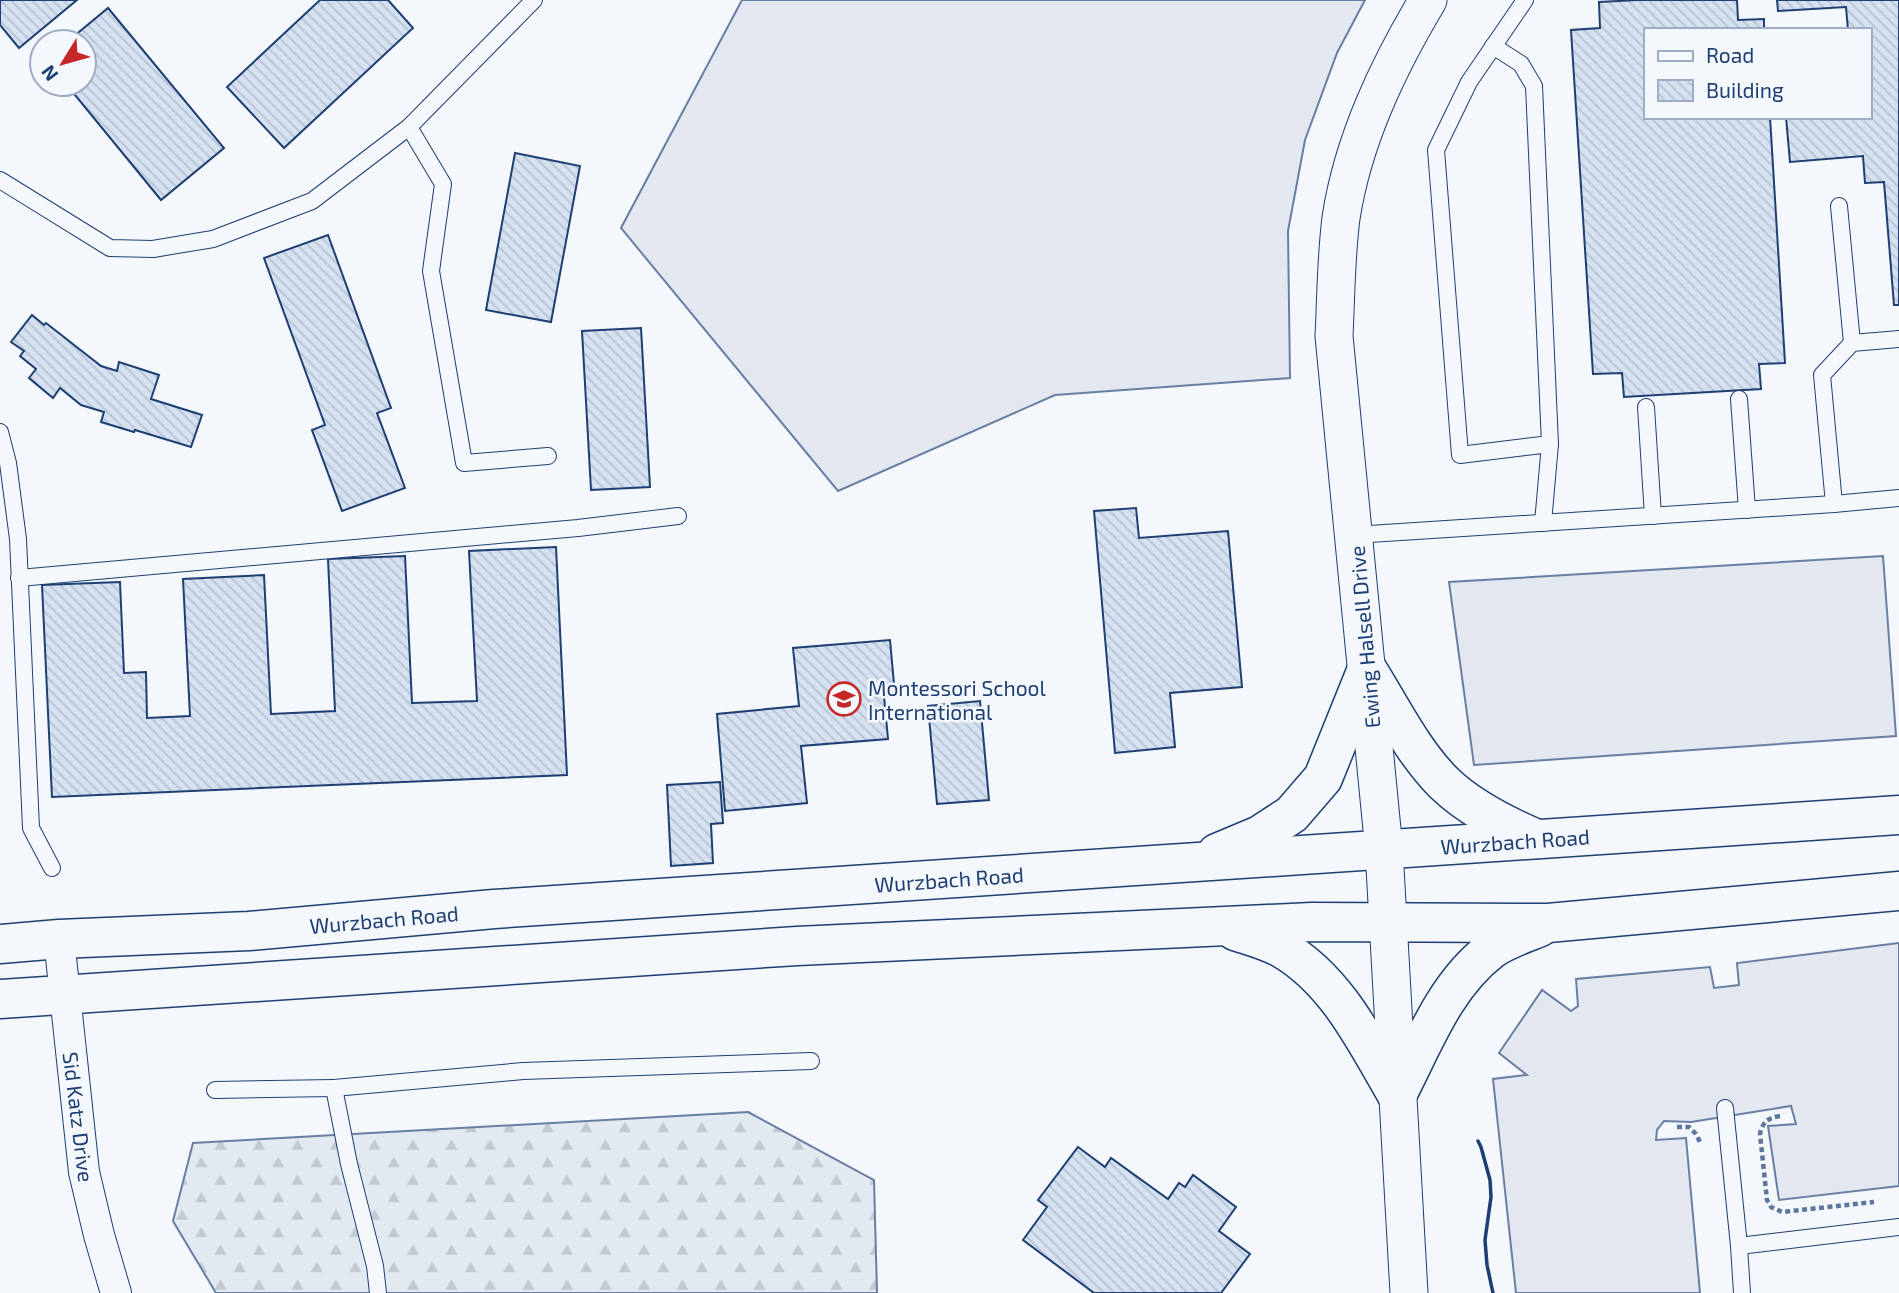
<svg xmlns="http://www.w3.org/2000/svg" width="1899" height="1293" viewBox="0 0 1899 1293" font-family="'Exo 2',sans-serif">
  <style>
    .forest { fill: url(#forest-firs); stroke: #687fa3; stroke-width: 2 }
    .parking { fill: #e3e8f0; stroke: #687fa3; stroke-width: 2 }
    .building { fill: url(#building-back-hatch); stroke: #1d3f73; stroke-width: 2 }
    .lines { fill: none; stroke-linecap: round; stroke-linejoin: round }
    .service-casing { stroke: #1d3f73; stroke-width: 18 }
    .minor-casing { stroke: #1d3f73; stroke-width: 32 }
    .tertiary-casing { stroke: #1d3f73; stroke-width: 39 }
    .primary-casing { stroke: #1d3f73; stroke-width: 41 }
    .path { stroke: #5e769c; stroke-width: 4.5; stroke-dasharray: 5 3.5; stroke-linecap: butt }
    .service { stroke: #f4f7fb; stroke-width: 16 }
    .minor { stroke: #f4f7fb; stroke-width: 30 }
    .tertiary { stroke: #f4f7fb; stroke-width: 37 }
    .primary { stroke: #f4f7fb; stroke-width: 38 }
    .wall { stroke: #1d3f73; stroke-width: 3.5 }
    .labels { text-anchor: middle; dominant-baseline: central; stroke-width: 5; stroke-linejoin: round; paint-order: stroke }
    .street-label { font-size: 21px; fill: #1d3f73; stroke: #f4f7fb }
    .poi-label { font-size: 21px; fill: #1d3f73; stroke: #f4f7fb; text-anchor: start }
  </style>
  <defs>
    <pattern id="forest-firs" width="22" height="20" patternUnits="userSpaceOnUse" patternTransform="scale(1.75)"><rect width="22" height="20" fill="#e3e9f0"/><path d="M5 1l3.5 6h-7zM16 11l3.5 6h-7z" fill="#c2c9d1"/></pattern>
    <pattern id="building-back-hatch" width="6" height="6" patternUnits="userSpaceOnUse" patternTransform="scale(1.75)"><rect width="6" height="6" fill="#d5e0f0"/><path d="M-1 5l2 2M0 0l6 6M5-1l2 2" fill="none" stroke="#b6c1d1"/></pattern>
  </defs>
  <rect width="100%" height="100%" fill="#f4f7fb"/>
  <path class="forest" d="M748 1112 874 1180 877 1293H216L173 1221 193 1143Z"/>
  <g class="parking">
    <path d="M742 0H1365L1337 53 1305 140 1288 231 1290 378 1055 395 838 491 621 228Z"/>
    <path d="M1883 556 1896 736 1474 765 1449 582Z"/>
    <path d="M1899 943V1186L1779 1200 1768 1126 1796 1124 1791 1106 1691 1122 1664 1121 1657 1130 1656 1140 1686 1138 1700 1293H1516L1493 1079 1527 1075 1499 1053 1542 990 1571 1011 1578 1006 1576 979 1710 967 1714 988 1739 985 1737 963Z"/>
  </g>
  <g class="building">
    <path d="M0 0H77L19 48 0 25Z"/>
    <path d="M320 0H388L413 28 284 148 227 87Z"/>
    <path d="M1637 0H1737L1738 20 1764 19V30H1645V117H1770L1785 363 1759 364 1761 389 1624 397 1622 373 1593 374 1571 30 1600 28 1599 2Z"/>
    <path d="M1777 0H1899V305H1894L1884 182 1865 183 1863 156 1790 162 1786 117H1869V30H1848L1846 7 1778 11Z"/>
    <path d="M108 8 224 148 161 200 66 84H84V42H67Z"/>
    <path d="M515 153 580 166 551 322 486 310Z"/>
    <path d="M328 235 391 408 377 413 405 488 342 511 312 430 325 425 264 258Z"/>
    <path d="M32 315 44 325 46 323 101 366 117 371 119 362 159 375 151 399 202 415 191 447 135 430 134 432 101 422 104 412 81 405 60 388 53 398 29 378 36 369 20 356 24 351 11 342Z"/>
    <path d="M641 328 650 487 591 490 582 331Z"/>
    <path d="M1136 508 1139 538 1228 531 1242 687 1170 693 1175 747 1115 753 1094 511Z"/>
    <path d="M556 547 567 775 52 797 42 585 120 582 124 673 146 672 147 718 190 716 183 579 264 575 271 714 335 711 328 559 405 556 412 703 477 701 469 551Z"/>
    <path d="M890 640 895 695 884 696 888 739 801 746 807 803 725 811 717 714 799 706 793 648Z"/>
    <path d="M980 701 989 800 937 804 928 706Z"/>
    <path d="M720 782 723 823 711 824 713 863 671 866 667 785Z"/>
    <path d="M1078 1147 1105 1167 1111 1158 1168 1199 1179 1183 1185 1187 1193 1175 1236 1207 1219 1231 1250 1254 1221 1293H1094L1023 1240 1047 1207 1038 1200Z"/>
  </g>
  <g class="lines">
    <defs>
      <g id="service">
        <path d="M534 0 409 127 443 184 431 271 464 463 548 456"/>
        <path d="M1525 0 1469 82 1436 150 1460 455 1550 444 1543 523"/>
        <path d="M1493 46 1521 64 1534 86 1550 444"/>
        <path d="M0 180 110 248 153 249 213 239 312 201 409 127"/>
        <path d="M1839 206 1852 343"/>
        <path d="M1739 399 1747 510"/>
        <path d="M1646 407 1653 516"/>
        <path d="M0 432 8 463 18 539 31 828 52 868"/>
        <path d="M1834 504 1822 375 1852 343 1899 339"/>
        <path d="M1354 535 1834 504 1899 498"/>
        <path d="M19 578 578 528 678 516"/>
        <path d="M215 1090 334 1088"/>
        <path d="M1725 1108 1739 1246 1899 1227"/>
        <path d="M1739 1246 1742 1293"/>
        <path d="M378 1293 375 1266 349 1164 334 1088 523 1071 811 1061"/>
      </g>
      <path id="minor" d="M59 939 84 1172 99 1235 116 1293"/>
      <path id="tertiary" d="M1409 1293 1384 850 1334 336C1336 296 1336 257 1341 218 1353 140 1388 67 1428 0"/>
      <g id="primary">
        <path d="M1367 669C1391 707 1412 751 1444 783 1470 808 1504 825 1537 839"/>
        <path d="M1217 853 1260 835 1292 814 1323 778 1367 669"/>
        <path d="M1235 931C1250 936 1266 940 1281 948 1337 980 1366 1042 1397 1095"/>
        <path d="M0 944 59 939 249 931 494 909 1899 815"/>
        <path d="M0 999 797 946 1312 922 1548 923 1899 891"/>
        <path d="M1397 1095C1423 1045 1444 986 1491 950 1504 940 1524 934 1540 927"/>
      </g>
    </defs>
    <use href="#service" class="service-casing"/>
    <use href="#minor" class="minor-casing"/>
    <use href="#tertiary" class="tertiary-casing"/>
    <use href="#primary" class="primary-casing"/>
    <g class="path">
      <path d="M1780 1116C1768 1118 1763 1121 1760 1134L1767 1200 1771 1207 1782 1212 1874 1202"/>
      <path d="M1677 1127H1689L1696 1134 1701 1144"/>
    </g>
    <use href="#service" class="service"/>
    <use href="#minor" class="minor"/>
    <use href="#tertiary" class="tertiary"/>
    <use href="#primary" class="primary"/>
    <path class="wall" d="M1478 1141 1481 1147 1490 1180 1491 1197 1485 1240 1487 1265 1493 1293"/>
  </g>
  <defs>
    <symbol id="school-ring" viewBox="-11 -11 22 22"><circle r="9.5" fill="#f4f7fb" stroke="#c62828" stroke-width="1.5"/><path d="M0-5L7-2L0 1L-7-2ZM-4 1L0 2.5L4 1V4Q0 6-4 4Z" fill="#c62828"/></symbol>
  </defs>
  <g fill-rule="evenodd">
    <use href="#school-ring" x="825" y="680" width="38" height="38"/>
  </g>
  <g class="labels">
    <g class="street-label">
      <text transform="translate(1364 637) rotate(-95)">Ewing Halsell Drive</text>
      <text transform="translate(1515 841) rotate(-4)">Wurzbach Road</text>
      <text transform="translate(949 879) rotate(-4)">Wurzbach Road</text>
      <text transform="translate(384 919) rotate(-5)">Wurzbach Road</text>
      <text transform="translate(79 1117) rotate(83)">Sid Katz Drive</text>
    </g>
    <g class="poi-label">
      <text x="868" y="687">Montessori School<tspan x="868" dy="24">International</tspan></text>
    </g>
  </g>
  <rect x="1644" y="28" width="228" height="91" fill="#f4f7fb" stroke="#9eadc5" stroke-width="2"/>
  <rect x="1658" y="51" width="35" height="10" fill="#f4f7fb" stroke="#9eadc5" stroke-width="2"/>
  <text x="1706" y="63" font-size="21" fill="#1d3f73">Road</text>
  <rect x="1658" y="80" width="35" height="21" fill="url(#building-back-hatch)" stroke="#9eadc5" stroke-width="2"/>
  <text x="1706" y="98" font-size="21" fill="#1d3f73">Building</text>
  <g transform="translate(63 63) rotate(233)"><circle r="33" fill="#f4f7fb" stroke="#9eadc5" stroke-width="2"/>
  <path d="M0-5L12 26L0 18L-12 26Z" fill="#c62828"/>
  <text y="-10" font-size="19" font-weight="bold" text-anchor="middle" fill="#1d3f73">N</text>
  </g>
</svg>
